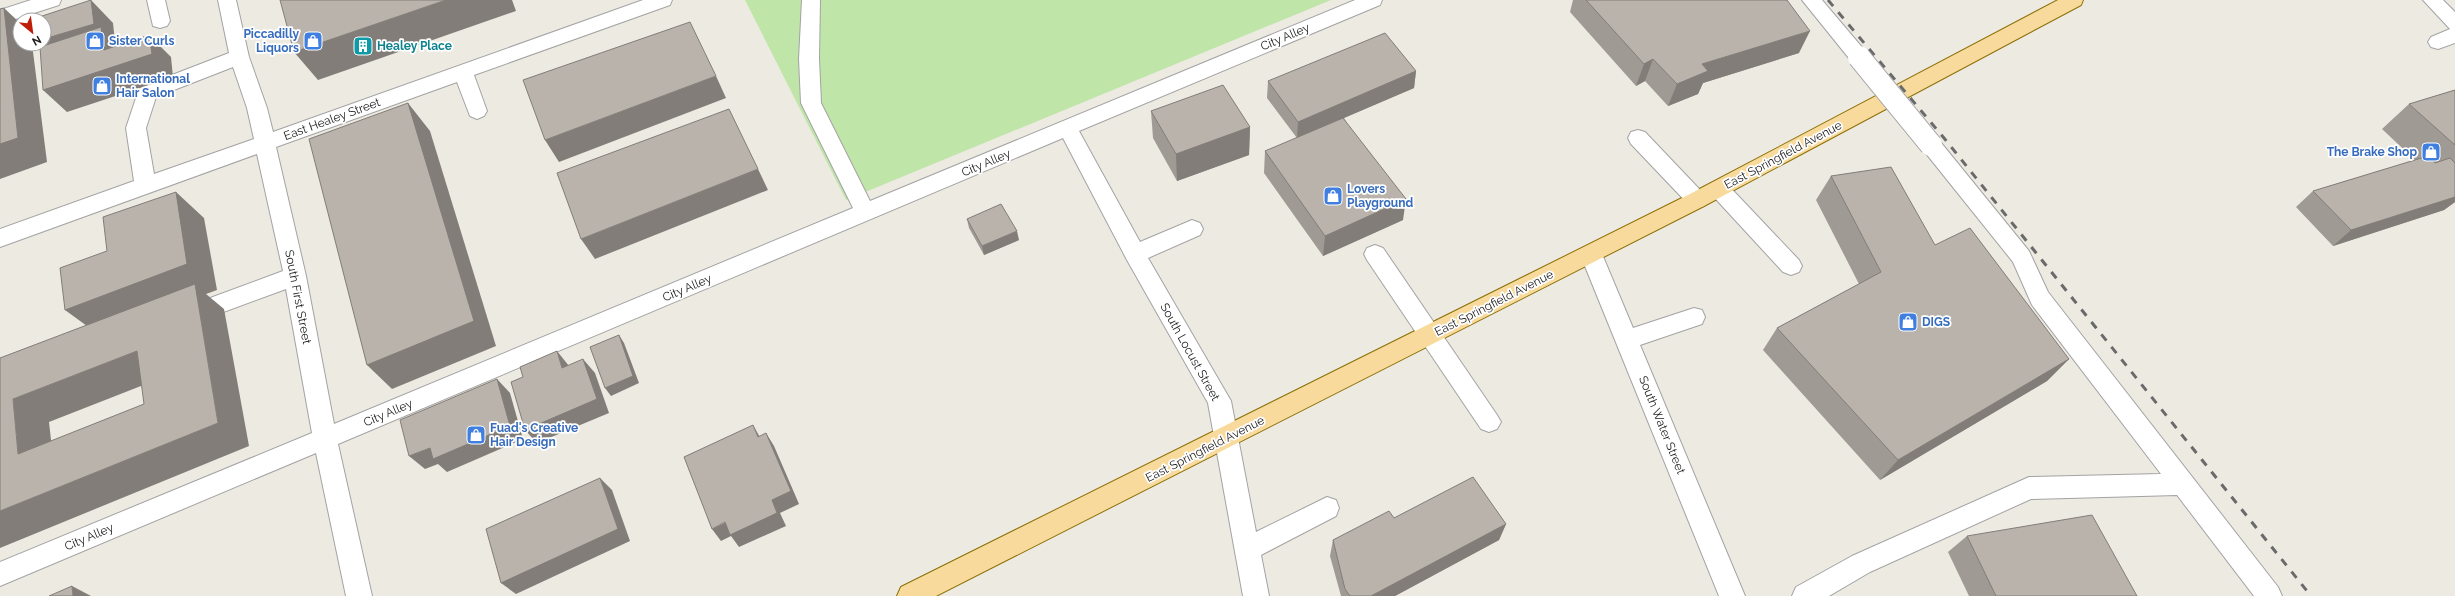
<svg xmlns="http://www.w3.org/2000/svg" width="2455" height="596" viewBox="0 0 2455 596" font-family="Raleway,sans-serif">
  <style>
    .grass { fill: #c0e5a9 }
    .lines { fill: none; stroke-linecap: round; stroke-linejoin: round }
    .minor-casing { stroke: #a3a3a3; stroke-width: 2 }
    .major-casing { stroke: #8c7007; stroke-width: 2 }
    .minor { fill: #fff; fill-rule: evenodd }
    .major { fill: #f7da9c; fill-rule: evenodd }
    .rail { stroke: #6a6a6a; stroke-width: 3; stroke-dasharray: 8 8; stroke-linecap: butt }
    .minor-bridge-casing { stroke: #a3a3a3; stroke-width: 24; stroke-linecap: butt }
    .minor-bridge { stroke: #fff; stroke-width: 22 }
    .wall { fill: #9f9a93 }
    .shaded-wall { fill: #827d78 }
    .building { fill: #b9b3ab; stroke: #827d78; fill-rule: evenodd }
    .labels { text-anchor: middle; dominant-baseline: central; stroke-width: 3.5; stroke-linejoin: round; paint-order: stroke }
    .shop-label { font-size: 12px; font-weight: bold; fill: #366cbe; stroke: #fff; text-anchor: start }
    .street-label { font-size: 12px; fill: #1c1c1c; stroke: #fff }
    .culture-label { font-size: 12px; font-weight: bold; fill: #0d838f; stroke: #fff; text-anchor: start }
  </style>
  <rect width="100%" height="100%" fill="#edeae2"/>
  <path class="grass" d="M745 0H1331L846 200Z"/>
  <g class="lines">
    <defs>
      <g id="minor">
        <path d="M31 0H61L59 5 0 24V10Z"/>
        <path d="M147 0H165L170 21 167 26 160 28 153 26Z"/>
        <path d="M218 0H236L249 57 267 108 273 132 643 0H672L670 5 474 75 487 111 484 116 477 119 470 116 457 82 276 147 306 276 334 424 853 208 801 103 799 59 802 0H820L819 59 821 103 870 201 1355 0H1382L1380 5 1079 131 1140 242 1192 220 1200 223 1203 229 1200 235 1148 258 1231 401 1256 532 1327 497 1336 500 1339 508 1336 516 1261 555 1269 596H1243L1208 403 1127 260 1063 138 338 444 372 596H346L316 453 0 586V562L312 433 286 289 191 324 183 322 180 315 183 308 283 271 257 154 0 247V229L134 181 126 128 138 92 141 87 229 53ZM233 67 247 108 254 139 154 174 146 128 156 97Z"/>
        <path d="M1802 0H1822L1866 52 1869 57 1866 62 1859 64 1852 62Z"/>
        <path d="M2423 0H2443L2455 12V43L2438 49 2431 47 2428 42 2431 37 2450 29Z"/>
        <path d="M1638 130 1645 132 1704 194 1707 200 1704 206 1697 208 1690 206 1631 144 1628 138 1631 132Z"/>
        <path d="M1931 137 1938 139 2029 251 2048 292 2278 587 2282 596H2254L2177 495 2031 499 1870 572 1829 596H1792L1796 587 1852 556 2029 477 2161 474 2032 305 2013 262 1924 151 1921 145 1924 139Z"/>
        <path d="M1719 181 1726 183 1799 260 1802 266 1799 272 1791 275 1783 272 1712 195 1709 189 1712 183Z"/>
        <path d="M1375 245 1383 248 1497 415 1501 422 1497 429 1489 432 1481 429 1367 260 1364 254 1367 248Z"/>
        <path d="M1591 245 1599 248 1602 254 1633 328 1694 308 1702 310 1705 317 1702 324 1640 345 1745 596H1719L1580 254 1583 248Z"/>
      </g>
      <path id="major" d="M2058 0H2083L2081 5 1704 206 936 596H897L901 587 1690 194Z"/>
    </defs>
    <use href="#minor" class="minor-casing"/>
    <use href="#major" class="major-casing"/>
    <use href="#minor" class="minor"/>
    <use href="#major" class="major"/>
    <path class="rail" d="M1828 0 1944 138 2311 596"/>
    <defs>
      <path id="minor-bridge" d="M1859 57 1931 145"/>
    </defs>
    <use href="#minor-bridge" class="minor-bridge-casing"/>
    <use href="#minor-bridge" class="minor-bridge"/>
  </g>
  <g class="wall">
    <path d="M1573 0H1787L1799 53 1703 83 1698 94 1668 106 1645 81 1636 86 1570 12Z"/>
    <path d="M1416 71 1414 88 1344 118 1403 220 1323 256 1264 173 1265 151 1297 138 1267 98 1268 81Z"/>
    <path d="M2455 90V202L2444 210 2333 246 2296 207 2313 191 2415 160 2382 129 2409 104Z"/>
    <path d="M1151 111 1250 127 1249 155 1177 181 1153 138Z"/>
    <path d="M1831 176 1935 245 2069 359 2047 381 1880 480 1763 350 1777 328 1859 284 1816 200Z"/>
    <path d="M967 219 1019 240 984 255 969 228Z"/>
    <path d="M1394 518 1506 524 1499 540 1395 596H1341L1330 556 1333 540Z"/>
    <path d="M1967 536 2137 596H1969L1948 552Z"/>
  </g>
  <g class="shaded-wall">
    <path d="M91 0 113 23 115 42 123 50 149 35 171 57 173 77 67 112 43 90 65 62 44 43V39Z"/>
    <path d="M446 0H512L516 11 318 80 294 52Z"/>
    <path d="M4 8 20 23V44H32L47 162 0 179V144Z"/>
    <path d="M1810 31 1799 53 1703 83 1698 94 1668 106 1677 84 1702 64Z"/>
    <path d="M1653 59 1645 81 1636 86 1644 64Z"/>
    <path d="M1416 71 1414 88 1297 138 1298 122Z"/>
    <path d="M716 76 726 98 559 162 545 140Z"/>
    <path d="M408 103 430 131 496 346 392 389 367 365Z"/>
    <path d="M1250 127 1249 155 1177 181 1176 154Z"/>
    <path d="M758 169 768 190 595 259 581 239Z"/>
    <path d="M176 192 204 218 217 290 206 294 224 309 249 446 0 548V511L218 423 197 297 98 334 65 310Z"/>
    <path d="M2455 197V202L2444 210 2333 246 2351 230Z"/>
    <path d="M1406 199 1403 220 1323 256 1325 236Z"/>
    <path d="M1017 231 1019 240 984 255 982 246Z"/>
    <path d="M619 335 624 343 639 383 611 396 605 388Z"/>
    <path d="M137 351 169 375 49 422 55 476 18 454 13 399Z"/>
    <path d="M557 351 569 366 562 368Z"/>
    <path d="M583 359 595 373 609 413 537 443 525 430Z"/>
    <path d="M2069 359 2047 381 1880 480 1898 460Z"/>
    <path d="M497 379 510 393 523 439 447 472 438 464 425 469 409 456 430 448Z"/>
    <path d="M753 425 761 439 758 437Z"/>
    <path d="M766 433 774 446 799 504 780 513 786 526 739 547 731 536 721 541 712 529 772 500Z"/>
    <path d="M600 478 612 490 630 541 516 594 501 583Z"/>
    <path d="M1506 524 1499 540 1395 596H1371Z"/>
    <path d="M72 586 91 596H73Z"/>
  </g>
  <g class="building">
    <path d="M91 0 94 24 44 39V20H40L39 17Z"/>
    <path d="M280 0H446L294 52Z"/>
    <path d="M1586 0H1787L1810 31 1702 64 1708 71 1677 84 1653 59 1644 64Z"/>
    <path d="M4 8 18 138 0 144V9Z"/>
    <path d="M690 22 716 76 545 140 523 80Z"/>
    <path d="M101 27 104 50 149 35 152 54 43 90 40 47Z"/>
    <path d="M1385 33 1416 71 1298 122 1268 81Z"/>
    <path d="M1223 85 1250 127 1176 154 1151 111Z"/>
    <path d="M2455 90V145L2409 104Z"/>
    <path d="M408 103 474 321 367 365 309 139Z"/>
    <path d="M729 109 758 169 581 239 557 173Z"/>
    <path d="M1343 118 1406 199 1325 236 1265 151Z"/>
    <path d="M2428 156 2435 163 2450 158 2455 163V197L2351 230 2313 191Z"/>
    <path d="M1891 167 1935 245 1970 228 2069 359 1898 460 1777 328 1881 272 1831 176Z"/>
    <path d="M176 192 187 264 65 310 60 268 107 251 103 217Z"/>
    <path d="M1001 204 1017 231 982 246 967 219Z"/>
    <path d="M195 284 218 423 0 511V358ZM137 351 144 404 18 454 13 399Z"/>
    <path d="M619 335 633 376 605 388 590 347Z"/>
    <path d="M557 351 562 368 583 359 597 399 525 430 511 382 523 377 520 367Z"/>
    <path d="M497 379 510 426 433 459 430 448 409 456 400 420Z"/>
    <path d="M753 425 758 437 766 433 791 491 772 500 777 513 730 535 725 522 712 529 684 457Z"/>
    <path d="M1473 477 1506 524 1371 596H1350L1345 589 1333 540 1389 511 1394 518Z"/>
    <path d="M600 478 618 529 501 583 486 529Z"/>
    <path d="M2092 515 2137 596H1996L1967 536Z"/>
    <path d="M72 586 73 596H49Z"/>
  </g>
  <defs>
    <symbol id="shop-square" viewBox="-11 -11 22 22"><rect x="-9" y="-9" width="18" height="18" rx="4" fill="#3f7fe0" stroke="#fff"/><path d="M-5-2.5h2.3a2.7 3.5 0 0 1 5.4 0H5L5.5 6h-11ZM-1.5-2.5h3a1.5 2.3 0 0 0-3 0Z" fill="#fff"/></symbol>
    <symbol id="building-square" viewBox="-11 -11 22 22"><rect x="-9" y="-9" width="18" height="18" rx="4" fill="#0f9aa8" stroke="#fff"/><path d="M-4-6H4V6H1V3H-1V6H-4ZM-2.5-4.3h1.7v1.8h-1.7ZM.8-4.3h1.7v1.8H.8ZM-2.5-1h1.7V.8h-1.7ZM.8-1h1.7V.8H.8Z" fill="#fff"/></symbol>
  </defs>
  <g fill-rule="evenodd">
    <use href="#shop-square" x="84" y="30" width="22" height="22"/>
    <use href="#shop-square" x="302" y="30" width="22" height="22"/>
    <use href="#building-square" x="352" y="35" width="22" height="22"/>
    <use href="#shop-square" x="91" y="75" width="22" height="22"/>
    <use href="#shop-square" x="2420" y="141" width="22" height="22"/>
    <use href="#shop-square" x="1322" y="185" width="22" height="22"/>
    <use href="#shop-square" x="1897" y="311" width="22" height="22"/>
    <use href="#shop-square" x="465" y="424" width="22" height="22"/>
  </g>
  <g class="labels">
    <g class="shop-label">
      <text x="299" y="34" text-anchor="end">Piccadilly<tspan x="299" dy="14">Liquors</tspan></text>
      <text x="109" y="41">Sister Curls</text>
      <text x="116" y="79">International<tspan x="116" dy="14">Hair Salon</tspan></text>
      <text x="2417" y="152" text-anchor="end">The Brake Shop</text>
      <text x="1347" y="189">Lovers<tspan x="1347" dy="14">Playground</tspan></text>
      <text x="1922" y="322">DIGS</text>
      <text x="490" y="428">Fuad's Creative<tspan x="490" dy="14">Hair Design</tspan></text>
    </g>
    <g class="street-label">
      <text transform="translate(1285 37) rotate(-23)">City Alley</text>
      <text transform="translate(332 119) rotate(-20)">East Healey Street</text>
      <text transform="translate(1783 155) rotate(-28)">East Springfield Avenue</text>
      <text transform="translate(986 163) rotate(-23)">City Alley</text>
      <text transform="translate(687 288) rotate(-23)">City Alley</text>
      <text transform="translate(298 297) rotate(79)">South First Street</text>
      <text transform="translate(1494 303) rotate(-27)">East Springfield Avenue</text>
      <text transform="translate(1190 352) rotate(61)">South Locust Street</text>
      <text transform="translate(388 413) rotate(-23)">City Alley</text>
      <text transform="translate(1662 425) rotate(68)">South Water Street</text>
      <text transform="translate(1205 449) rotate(-27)">East Springfield Avenue</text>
      <text transform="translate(89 537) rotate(-23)">City Alley</text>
    </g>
    <g class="culture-label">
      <text x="377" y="46">Healey Place</text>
    </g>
  </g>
  <g transform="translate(32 32) rotate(151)"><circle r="19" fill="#ffffff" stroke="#a4a4a4"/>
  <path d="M0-3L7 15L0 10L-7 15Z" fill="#be1e09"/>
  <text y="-6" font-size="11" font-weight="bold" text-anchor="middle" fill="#1c1c1c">N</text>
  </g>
</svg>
